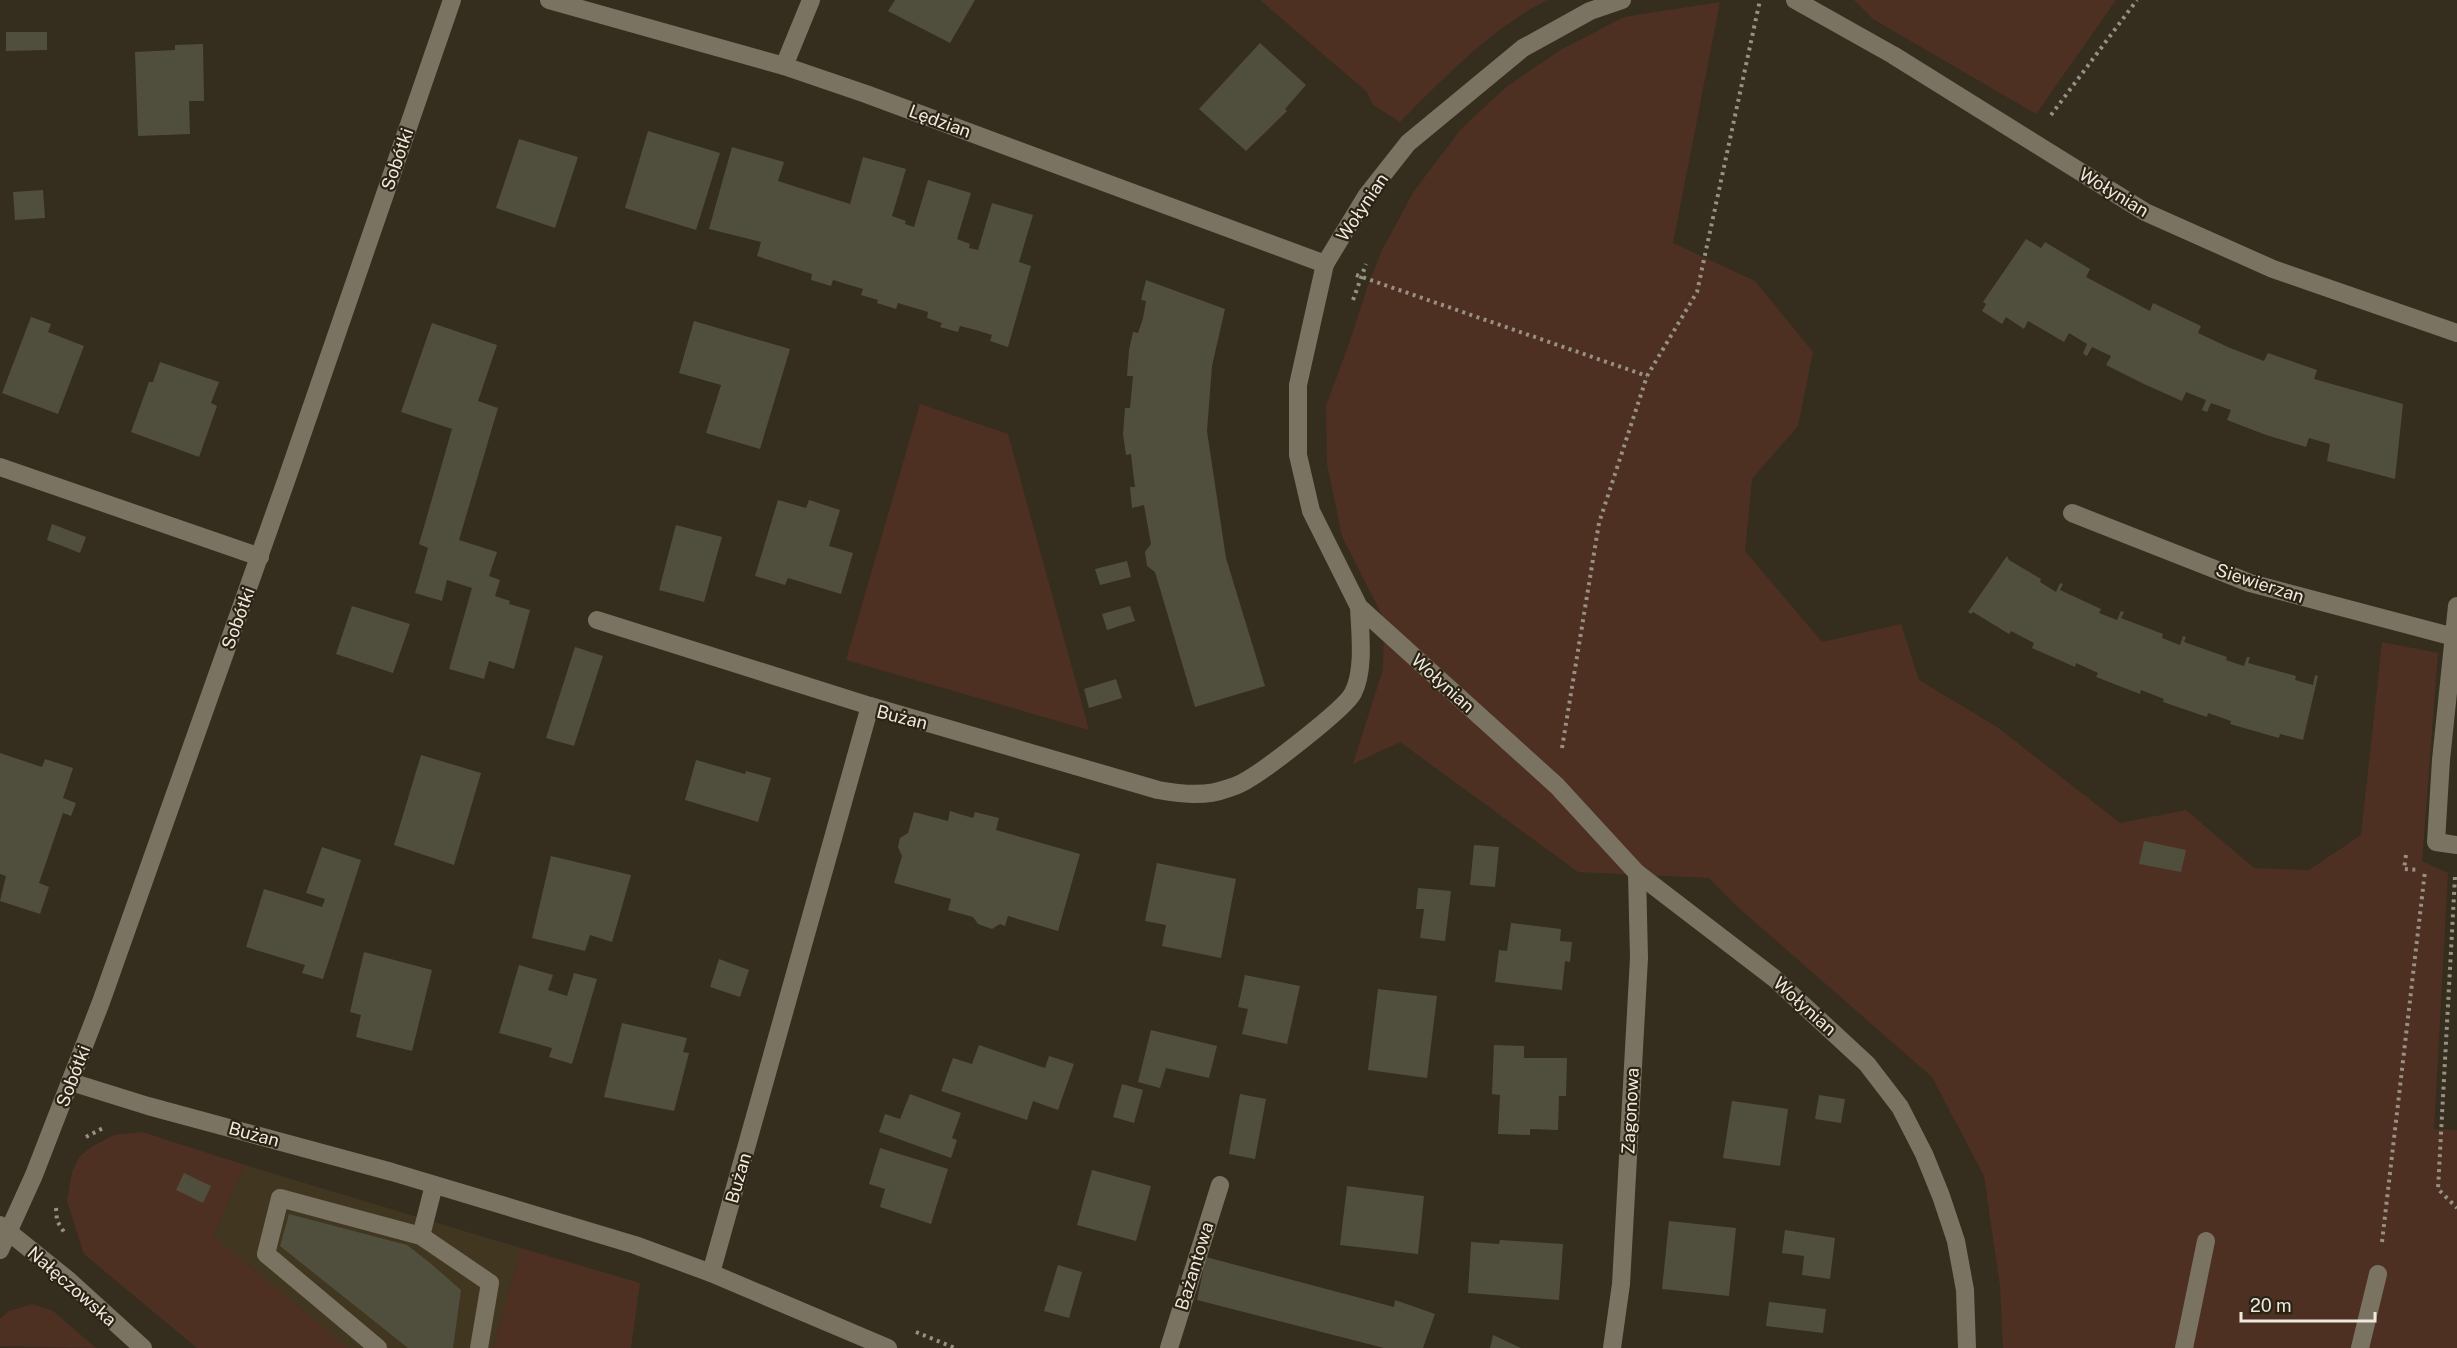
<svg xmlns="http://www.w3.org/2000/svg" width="2457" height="1348" viewBox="0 0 2457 1348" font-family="'Public Sans',sans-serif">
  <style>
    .built { fill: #413620 }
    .green { fill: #4e3022 }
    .building { fill: #504f3d }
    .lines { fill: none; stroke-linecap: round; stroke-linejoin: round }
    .path { stroke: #979084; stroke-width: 4; stroke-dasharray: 3 4.5; stroke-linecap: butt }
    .lane { stroke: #7b7361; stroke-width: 18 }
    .street { stroke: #7b7361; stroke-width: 18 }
    .secondary { stroke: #7b7361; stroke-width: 18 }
    .labels { text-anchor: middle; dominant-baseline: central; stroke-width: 4.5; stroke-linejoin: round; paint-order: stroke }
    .street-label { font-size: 18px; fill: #eee9df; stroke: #2b2314 }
  </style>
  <rect width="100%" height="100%" fill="#352d1e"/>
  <path class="built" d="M245 1165 521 1248 493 1348H348L213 1236Z"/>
  <g class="green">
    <path d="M1260 0H1547C1489 30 1445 77 1400 122L1373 105 1367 92Z"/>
    <path d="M1854 0H2116L2036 114 1873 19Z"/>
    <path d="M1720 2 1673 243 1755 281 1813 352 1798 426 1752 479 1745 551 1822 642 1901 624 1919 680 1997 727 2120 823 2186 810 2254 868 2309 870 2361 835 2382 642 2438 653 2422 861 2448 873 2434 1129 2457 1130V1348H2003L2000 1286 1984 1176 1932 1077 1740 909 1709 878 1578 872 1400 742 1353 764 1383 669 1384 619 1342 536 1327 464 1326 406 1351 338 1367 288 1382 250 1414 191 1461 129 1506 87 1562 49 1624 17Z"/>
    <path d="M920 404 1008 434 1089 730 846 660Z"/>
    <path d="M142 1132 245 1165 213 1236 348 1348H197L84 1254 67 1201 72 1172 79 1157 93 1146 114 1135Z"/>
    <path d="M521 1248 640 1283 631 1348H493Z"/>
    <path d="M32 1304 53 1311 96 1348 0 1346V1319L9 1311Z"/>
  </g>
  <g class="building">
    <path d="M895 0H975L950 43 888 11Z"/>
    <path d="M6 32H47V50L6 51Z"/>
    <path d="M1260 43 1306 85 1285 109 1287 111 1246 151 1199 109Z"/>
    <path d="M203 44 204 101H189L190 134 138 136 135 52 175 50V45Z"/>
    <path d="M648 131 720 153 696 230 625 208Z"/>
    <path d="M519 139 578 157 555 228 496 208Z"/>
    <path d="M732 147 784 162 778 181 850 204 863 157 906 169 892 216 906 221 905 224 914 227 928 180 971 193 957 239 970 244 969 248 978 250 992 203 1033 215 1019 262 1031 266 1008 347 990 341 992 335 976 330 960 326 958 332 940 327 942 323 927 318 928 312 898 303 896 309 877 303 878 300 861 295 863 289 833 280 831 286 811 280 812 274 757 256 761 242 709 229Z"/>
    <path d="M43 190 45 218 15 220 13 192Z"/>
    <path d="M2026 239 2041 248 2045 242 2090 269 2086 277 2150 311 2153 303 2201 326 2198 333 2230 348 2264 361 2268 353 2317 370 2314 379 2403 404 2395 479 2327 461 2330 444 2309 438 2306 447 2266 435 2227 420 2231 410 2211 403 2207 412 2202 410 2206 400 2186 392 2182 401 2144 384 2106 365 2111 356 2092 347 2087 356 2085 355 2083 353 2087 344 2069 333 2064 342 2028 321 2024 329 2006 317 2002 324 1982 311 1986 304 1983 302Z"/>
    <path d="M1146 280 1225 309 1212 366 1207 431 1226 558 1265 686 1195 707 1155 572 1147 566 1145 552 1151 544 1144 505 1132 508 1130 487H1135L1133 472 1131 454 1126 455 1123 434 1125 408H1130L1133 376H1127L1129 350 1133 332 1138 333 1143 318 1146 301 1141 300Z"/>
    <path d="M31 317 51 324 48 332 84 346 58 414 2 393Z"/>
    <path d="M694 321 790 349 760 449 706 433 721 385 679 373Z"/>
    <path d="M432 323 497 345 478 401 498 408 459 540 497 552 489 576 500 580 495 596 510 601 509 604 530 610 514 669 489 661 484 679 449 669 472 588 447 580 442 601 415 593 428 548 419 544 452 429 401 412Z"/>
    <path d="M160 362 219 382 211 403 217 406 199 457 131 432 149 382H153Z"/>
    <path d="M778 500 806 508 809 500 840 510 829 546 853 553 841 594 788 578 785 585 755 576Z"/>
    <path d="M52 524 86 537 80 553 47 540Z"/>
    <path d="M676 525 722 537 704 602 659 590Z"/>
    <path d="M2007 556 2009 560 2041 579 2040 582 2056 592 2060 583 2063 584 2060 590 2101 609 2099 613 2117 620 2121 611 2124 612 2121 618 2163 634 2162 638 2180 645 2183 636 2186 637 2184 642 2227 657 2226 660 2244 666 2247 657H2250L2248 663 2296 676 2295 680 2313 685 2315 675 2318 676 2303 740 2280 734 2279 738 2230 724 2231 721 2208 713 2207 717 2163 702 2164 699 2141 690 2140 694 2096 677 2098 673 2076 663 2075 667 2032 648 2034 643 2011 631 2009 634 1973 612 1971 614 1968 612Z"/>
    <path d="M1127 561 1131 577 1100 585 1095 569Z"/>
    <path d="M352 606 410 624 393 673 336 654Z"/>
    <path d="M1130 606 1135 621 1107 630 1102 614Z"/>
    <path d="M575 647 603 656 574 746 546 738Z"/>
    <path d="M1116 679 1122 698 1089 708 1084 689Z"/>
    <path d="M0 753 42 767 45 759 73 768 63 798 76 803 71 816 63 813 39 883 49 887 40 914 0 901 6 876 0 874Z"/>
    <path d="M421 755 481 773 454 865 394 845Z"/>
    <path d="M696 760 745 774 746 771 771 778 758 822 685 800Z"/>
    <path d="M950 811 973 818 975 812 999 818 996 830 1080 854 1058 931 1008 916 1005 926 1000 924 992 929 978 924 973 917 948 910 951 899 894 883 902 856 898 847 900 838 908 833 914 812 948 821Z"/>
    <path d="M2144 841 2186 850 2181 872 2139 864Z"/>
    <path d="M1474 845 1499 847 1495 887 1470 885Z"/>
    <path d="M322 847 361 860 323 979 302 973 305 965 246 947 264 889 322 907 325 899 306 893Z"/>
    <path d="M551 856 631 875 612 942 590 935 585 951 532 938Z"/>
    <path d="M1157 863 1236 879 1221 958 1162 946 1166 925 1145 921Z"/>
    <path d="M1418 888 1451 891 1445 941 1420 938 1424 909H1416Z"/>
    <path d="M1511 923 1561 929 1560 941 1572 942 1570 962 1565 961 1562 990 1495 982 1499 950 1507 951Z"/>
    <path d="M364 952 432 970 412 1051 356 1037 361 1015 350 1012Z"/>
    <path d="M719 959 749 970 740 997 710 987Z"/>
    <path d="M519 965 553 975 548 990 567 996 574 973 597 979 572 1064 549 1057 552 1048 499 1033Z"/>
    <path d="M1245 975 1300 986 1287 1044 1242 1034 1248 1009 1238 1007Z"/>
    <path d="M1378 989 1437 996 1427 1078 1368 1070Z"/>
    <path d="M622 1023 687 1038 683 1052 689 1053 674 1111 604 1097Z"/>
    <path d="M1151 1030 1217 1046 1209 1078 1166 1068 1160 1088 1138 1082Z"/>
    <path d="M979 1045 1045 1068 1049 1056 1074 1064 1058 1110 1033 1101 1027 1120 941 1091 953 1058 972 1064Z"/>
    <path d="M1494 1045 1524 1046V1058H1567L1566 1096H1559L1558 1130 1530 1129V1135L1498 1134 1500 1095 1492 1094Z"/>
    <path d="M1122 1084 1143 1090 1134 1123 1113 1117Z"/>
    <path d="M910 1094 961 1113 952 1138 957 1140 951 1158 879 1132 885 1114 900 1119Z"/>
    <path d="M1240 1094 1266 1099 1255 1159 1229 1154Z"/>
    <path d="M1819 1095 1845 1099 1841 1123 1815 1119Z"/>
    <path d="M1732 1101 1788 1109 1780 1166 1723 1158Z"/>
    <path d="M880 1148 948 1169 931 1224 880 1207 885 1189 869 1184Z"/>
    <path d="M1092 1170 1151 1186 1136 1241 1077 1225Z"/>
    <path d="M184 1173 211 1186 203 1203 176 1190Z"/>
    <path d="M1347 1186 1424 1196 1418 1254 1340 1245Z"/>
    <path d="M289 1214 407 1245 430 1263 461 1290 453 1348H408L280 1246Z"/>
    <path d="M1669 1221 1736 1228 1729 1296 1662 1289Z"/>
    <path d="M1785 1230 1835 1238 1830 1279 1802 1275 1804 1256 1782 1253Z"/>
    <path d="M1500 1240 1563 1244 1559 1300 1468 1293 1471 1242 1499 1244Z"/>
    <path d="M1206 1257 1394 1307 1395 1300 1435 1314 1423 1348H1384L1197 1300Z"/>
    <path d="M1058 1265 1082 1272 1069 1318 1044 1311Z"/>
    <path d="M1769 1302 1826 1309 1823 1333 1766 1326Z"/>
    <path d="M1493 1335 1521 1348H1490Z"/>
  </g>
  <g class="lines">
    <g class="path">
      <path d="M2051 115 2137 0"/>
      <path d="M1356 275 1647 376"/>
      <path d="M1353 300 1366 264"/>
      <path d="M1562 748 1599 523 1647 376 1697 292 1760 0"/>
      <path d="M2406 855 2404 869 2419 870"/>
      <path d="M2455 877 2438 1189 2457 1208"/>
      <path d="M86 1137 105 1127"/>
      <path d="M56 1208 57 1221 64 1232"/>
      <path d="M2382 1242 2425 871"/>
      <path d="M916 1332 955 1348"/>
    </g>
    <g class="lane">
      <path d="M1325 264 1298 385V455L1311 511 1359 607 1557 786 1637 873 1774 978 1867 1064 1900 1107 1924 1154 1941 1196 1956 1241 1965 1290 1967 1348"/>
      <path d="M0 467 260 557"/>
      <path d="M597 620 870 706"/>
      <path d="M421 1236 434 1185"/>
      <path d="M378 1348 266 1254 280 1198 421 1236 490 1283 479 1348"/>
      <path d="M2184 1348 2206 1241"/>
      <path d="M2360 1348 2378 1274"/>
    </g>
    <g class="street">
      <path d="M549 0 784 66 866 94 1325 264 1367 195 1408 143 1523 48 1590 11 1622 0"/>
      <path d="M1795 0 1893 55 2145 212 2273 269 2457 333"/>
      <path d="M784 66 811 0"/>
      <path d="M2072 513 2250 583 2454 637"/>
      <path d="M2457 606 2441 760 2436 842 2457 845"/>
      <path d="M71 1082 148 1106 392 1172 635 1245 711 1273 888 1348"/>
      <path d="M0 1250 34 1175 101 1002 286 481 452 0"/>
      <path d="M711 1273 870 706 1158 790C1180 794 1205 797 1226 789 1233 787 1241 784 1247 780 1265 770 1345 709 1353 693 1365 670 1360 632 1359 607"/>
      <path d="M1169 1348 1220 1185"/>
      <path d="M1612 1348 1621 1284 1639 958 1637 873"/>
    </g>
    <path class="secondary" d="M0 1225 67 1279 143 1348"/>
  </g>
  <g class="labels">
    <g class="street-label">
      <text transform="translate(940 121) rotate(20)">Lędzian</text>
      <text transform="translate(397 159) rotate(-71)">Sobótki</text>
      <text transform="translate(2114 192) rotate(31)">Wołynian</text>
      <text transform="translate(1362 207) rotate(-56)">Wołynian</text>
      <text transform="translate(2260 583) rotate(18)">Siewierzan</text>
      <text transform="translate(238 618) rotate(-70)">Sobótki</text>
      <text transform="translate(1443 683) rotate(42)">Wołynian</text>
      <text transform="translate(902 717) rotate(14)">Bużan</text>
      <text transform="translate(1805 1006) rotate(42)">Wołynian</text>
      <text transform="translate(73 1076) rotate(-69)">Sobótki</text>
      <text transform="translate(1630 1111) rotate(-87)">Zagonowa</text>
      <text transform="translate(254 1134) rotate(15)">Bużan</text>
      <text transform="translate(738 1178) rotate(-74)">Bużan</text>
      <text transform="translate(1194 1266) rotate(-73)">Bażantowa</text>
      <text transform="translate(72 1286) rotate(41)">Nałęczowska</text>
    </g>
  </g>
  <path d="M2241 1312v9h134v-9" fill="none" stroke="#eee9df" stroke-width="3"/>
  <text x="2250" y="1312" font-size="18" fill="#eee9df" stroke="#2b2314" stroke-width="4.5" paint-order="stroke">20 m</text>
</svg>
